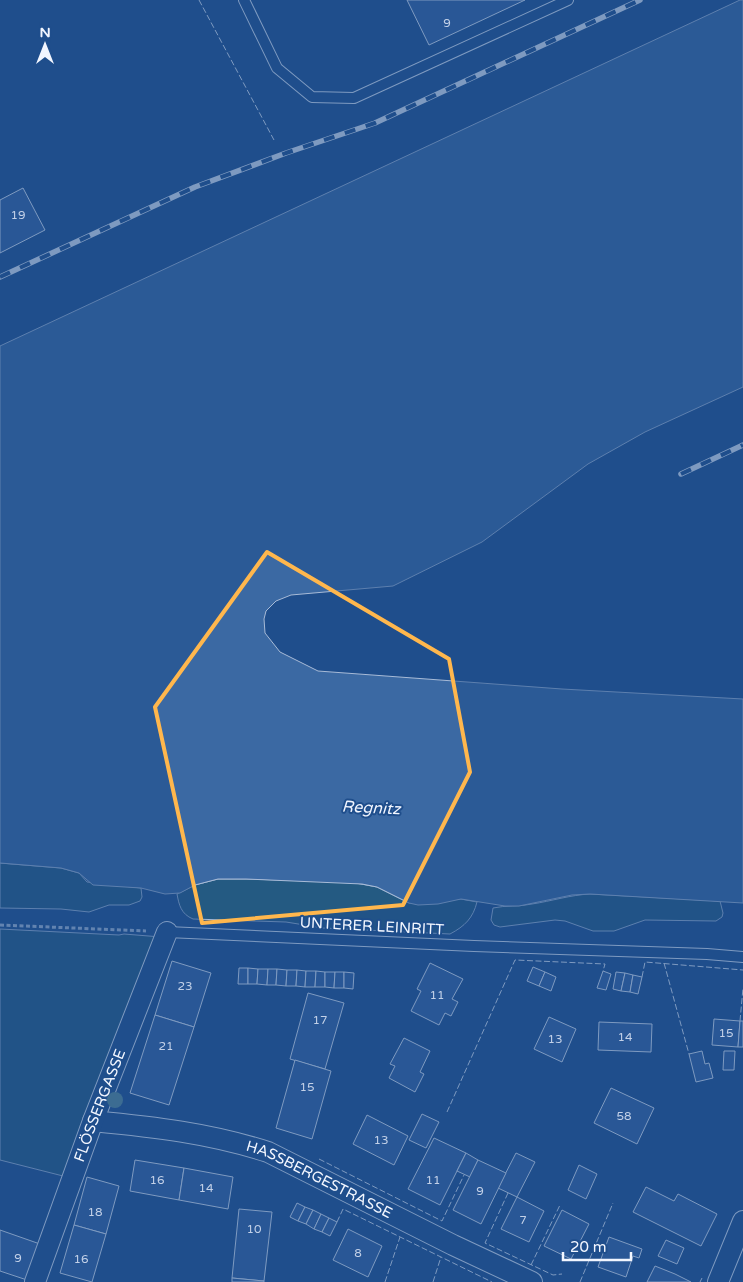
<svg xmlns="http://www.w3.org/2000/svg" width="743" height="1282" viewBox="0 0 743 1282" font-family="'Varela Round',sans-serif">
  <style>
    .green { fill: #245a82; stroke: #a8bbd7 }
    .water { fill: #3b69a3; stroke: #a8bbd7 }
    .building { fill: #3563a3; stroke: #f2f6ff }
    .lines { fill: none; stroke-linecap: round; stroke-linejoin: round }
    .service-casing { stroke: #f2f6ff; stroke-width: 12 }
    .minor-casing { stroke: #f2f6ff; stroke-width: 22 }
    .path { stroke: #b3c4dc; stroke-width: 3; stroke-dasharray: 4 2.5; stroke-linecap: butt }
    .service { stroke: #1f4e8c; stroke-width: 10 }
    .minor { stroke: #1f4e8c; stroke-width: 20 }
    .rail-casing { stroke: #f2f6ff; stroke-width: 5.5 }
    .rail { stroke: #1f4e8c; stroke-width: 4; stroke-dasharray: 11; stroke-linecap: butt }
    .fence { stroke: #f2f6ff; stroke-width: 1; stroke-dasharray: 6 2.5; stroke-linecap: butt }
    .tree { fill: #61919a }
    .marked { fill: none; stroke: #ffb74d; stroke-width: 4; stroke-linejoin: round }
    .labels { text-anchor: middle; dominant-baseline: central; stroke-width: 4; stroke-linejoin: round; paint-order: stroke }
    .number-label { font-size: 12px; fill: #c3d1e8 }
    .street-label { font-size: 15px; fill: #f2f6ff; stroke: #1f4e8c }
    .water-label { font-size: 16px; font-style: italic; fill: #f2f6ff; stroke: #1f4e8c }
  </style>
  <rect width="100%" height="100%" fill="#1f4e8c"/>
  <g class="green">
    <path d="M0 863 61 868 79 873 87 882 141 888 142 897 140 901 129 905H109L89 912 61 909 0 908Z"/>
    <path d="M218 879H246L350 882 377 887 409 903 461 899 477 902C473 918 465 926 450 934L323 928 286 922 193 919C181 914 179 905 177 894L195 885Z"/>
    <path d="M590 894 720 901 723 913 722 917 716 921 645 920 614 931H593L565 921 555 920 500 927 494 925 491 920 493 908C506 905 519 907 532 904 552 901 570 895 590 894Z"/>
    <path d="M0 929 119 935 124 934 161 937 67 1177 0 1160Z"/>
  </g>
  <path class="water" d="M740 0H743V387L645 432 588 464 482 542 393 586 291 595 276 601 266 611 264 619 265 633 280 652 318 671 562 689 743 699V903L590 894 572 895 519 906H505L461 899 438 904 418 905 409 903 377 887 362 884 246 879H218L195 885 180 893 165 894 141 888 93 885 79 873 61 868 0 863V346Z"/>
  <g class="building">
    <path d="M407 0H525L429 45Z"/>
    <path d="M23 188 45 230 0 253V200Z"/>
    <path d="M172 961 211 973 194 1027 155 1015Z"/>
    <path d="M430 963 463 979 452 999 458 1002 451 1016 445 1013 439 1025 411 1011 421 991 417 989Z"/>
    <path d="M533 967 545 972 539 986 527 981Z"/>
    <path d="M239 968H248V984H238Z"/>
    <path d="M248 968 258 969 257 984H248Z"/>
    <path d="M258 969H268L267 985 257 984Z"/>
    <path d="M268 969H277L276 985H267Z"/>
    <path d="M277 969 287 970 286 986 276 985Z"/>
    <path d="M287 970H297L296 986H286Z"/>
    <path d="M297 970 306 971 305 987 296 986Z"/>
    <path d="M306 971H316L315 987H305Z"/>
    <path d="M316 971 325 972V987H315Z"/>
    <path d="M603 971 611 974 606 990 597 988Z"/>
    <path d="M325 972H335L334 988 325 987Z"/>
    <path d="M335 972H344V988H334Z"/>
    <path d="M344 972 354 973 353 989 344 988Z"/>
    <path d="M545 972 556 977 551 991 539 986Z"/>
    <path d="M616 972 625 973 621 991 613 989Z"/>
    <path d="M625 973 633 975 630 992 621 991Z"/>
    <path d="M633 975 642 977 638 994 630 992Z"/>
    <path d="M308 993 344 1003 325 1069 290 1059Z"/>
    <path d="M155 1015 194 1027 169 1105 130 1093Z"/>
    <path d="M549 1017 576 1029 562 1062 534 1049Z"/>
    <path d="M714 1019 740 1021 738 1047 712 1045Z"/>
    <path d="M740 1021H743V1047H738Z"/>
    <path d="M599 1022 652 1024 651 1052 598 1050Z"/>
    <path d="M404 1038 430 1051 420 1072 424 1074 415 1092 389 1078 395 1066 390 1064Z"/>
    <path d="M702 1051 705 1064 709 1063 713 1078 696 1082 689 1054Z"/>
    <path d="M724 1051H735L734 1070H723Z"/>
    <path d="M295 1060 331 1071 312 1139 276 1128Z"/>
    <path d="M611 1088 654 1108 637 1144 594 1123Z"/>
    <path d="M422 1114 439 1122 426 1148 409 1140Z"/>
    <path d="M367 1115 408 1136 394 1165 353 1144Z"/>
    <path d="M434 1138 466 1153 440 1205 408 1189Z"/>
    <path d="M466 1153 478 1160 470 1177 457 1171Z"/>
    <path d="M516 1153 535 1162 517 1197 498 1188Z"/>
    <path d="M135 1160 184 1168 179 1200 130 1191Z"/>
    <path d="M478 1160 506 1173 481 1224 453 1210Z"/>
    <path d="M579 1165 597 1174 586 1199 568 1190Z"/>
    <path d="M184 1168 233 1177 228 1209 179 1200Z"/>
    <path d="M87 1177 119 1186 106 1234 74 1225Z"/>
    <path d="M646 1187 674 1201 678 1194 717 1214 701 1246 633 1212Z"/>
    <path d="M517 1197 544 1211 529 1242 501 1229Z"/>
    <path d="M297 1203 305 1207 298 1221 290 1217Z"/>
    <path d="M305 1207 313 1210 306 1224 298 1221Z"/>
    <path d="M239 1209 272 1212 264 1281 232 1278Z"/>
    <path d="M313 1210 321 1214 314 1229 306 1224Z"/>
    <path d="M562 1210 589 1224 571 1259 544 1246Z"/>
    <path d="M321 1214 329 1218 322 1232 314 1229Z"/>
    <path d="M329 1218 337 1222 330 1236 322 1232Z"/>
    <path d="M74 1225 106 1234 92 1282 60 1273Z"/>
    <path d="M348 1229 382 1246 368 1277 333 1260Z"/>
    <path d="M0 1230 40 1244 27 1280 0 1271Z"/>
    <path d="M609 1237 642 1249 639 1258 633 1256 626 1277 598 1267Z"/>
    <path d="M666 1240 684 1248 677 1264 658 1256Z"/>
    <path d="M655 1266 675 1274 691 1282H647Z"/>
    <path d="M232 1278 264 1281V1282H232Z"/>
  </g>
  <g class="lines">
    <defs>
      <g id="service">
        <path d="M244 0 277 68 312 97 354 98 568 0"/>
        <path d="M167 932 474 946 707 954 743 957"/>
      </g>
      <g id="minor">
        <path id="s1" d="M93 1121C154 1127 209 1133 268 1152L453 1245 532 1282"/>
        <path id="s2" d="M35 1282 93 1121 167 932"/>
        <path d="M718 1282 743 1221"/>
      </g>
    </defs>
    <use href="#service" class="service-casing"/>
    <use href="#minor" class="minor-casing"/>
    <path class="path" d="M0 925 146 931"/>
    <use href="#service" class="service"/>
    <use href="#minor" class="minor"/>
    <defs>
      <g id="rail">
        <path d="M0 277 195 187 286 153 375 123 640 0"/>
        <path d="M681 474 743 445"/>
      </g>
    </defs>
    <use href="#rail" class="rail-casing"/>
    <use href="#rail" class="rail"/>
    <g class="fence">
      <path d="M199 0 274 140"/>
      <path d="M664 963 689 1054"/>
      <path d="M642 977 645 962 743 970"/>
      <path d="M740 1021 743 988"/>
      <path d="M447 1112 515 960 605 964 603 971"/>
      <path d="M319 1159 442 1221 464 1175"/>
      <path d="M508 1193 485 1243 553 1275 562 1274"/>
      <path d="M337 1222 343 1209 492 1282"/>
      <path d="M531 1265 560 1205"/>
      <path d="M385 1282 400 1237"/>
      <path d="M433 1282 441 1257"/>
      <path d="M580 1282 613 1203"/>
      <path d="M700 1282 702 1278"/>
    </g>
  </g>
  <circle class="tree" cx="115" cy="1100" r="8"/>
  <path d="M0 0H743V1282H0ZM267 552 449 659 470 772 403 905 202 923 155 707Z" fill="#1f4e8c" fill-opacity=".55" fill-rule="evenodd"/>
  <path class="marked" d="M267 552 449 659 470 772 403 905 202 923 155 707Z"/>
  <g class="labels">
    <g class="number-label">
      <text x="447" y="23">9</text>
      <text x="18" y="215">19</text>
      <text x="185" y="986">23</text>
      <text x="437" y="995">11</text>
      <text x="320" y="1020">17</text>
      <text x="726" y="1033">15</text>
      <text x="625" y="1037">14</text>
      <text x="555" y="1039">13</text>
      <text x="166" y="1046">21</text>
      <text x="307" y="1087">15</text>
      <text x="624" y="1116">58</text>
      <text x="381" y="1140">13</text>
      <text x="157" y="1180">16</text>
      <text x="433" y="1180">11</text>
      <text x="206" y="1188">14</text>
      <text x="480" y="1191">9</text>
      <text x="95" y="1212">18</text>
      <text x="523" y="1220">7</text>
      <text x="254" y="1229">10</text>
      <text x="358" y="1253">8</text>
      <text x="18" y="1258">9</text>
      <text x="81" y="1259">16</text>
    </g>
    <g class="street-label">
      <text transform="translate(372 926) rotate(3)">UNTERER LEINRITT</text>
      <text stroke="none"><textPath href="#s2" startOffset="188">FLÖSSERGASSE</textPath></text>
      <text stroke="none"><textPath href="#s1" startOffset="236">HASSBERGESTRASSE</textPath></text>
    </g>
    <g class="water-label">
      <text transform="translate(371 808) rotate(3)">Regnitz</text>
    </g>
  </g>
  <g transform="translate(45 45)" stroke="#1f4e8c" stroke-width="4" paint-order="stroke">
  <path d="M0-4L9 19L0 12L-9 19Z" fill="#f2f6ff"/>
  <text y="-8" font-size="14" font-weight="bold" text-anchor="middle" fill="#f2f6ff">N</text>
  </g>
  <path d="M563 1252v8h68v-8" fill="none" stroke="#f2f6ff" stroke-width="2.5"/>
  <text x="570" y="1252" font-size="15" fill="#f2f6ff" stroke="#1f4e8c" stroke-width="4" paint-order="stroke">20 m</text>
</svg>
